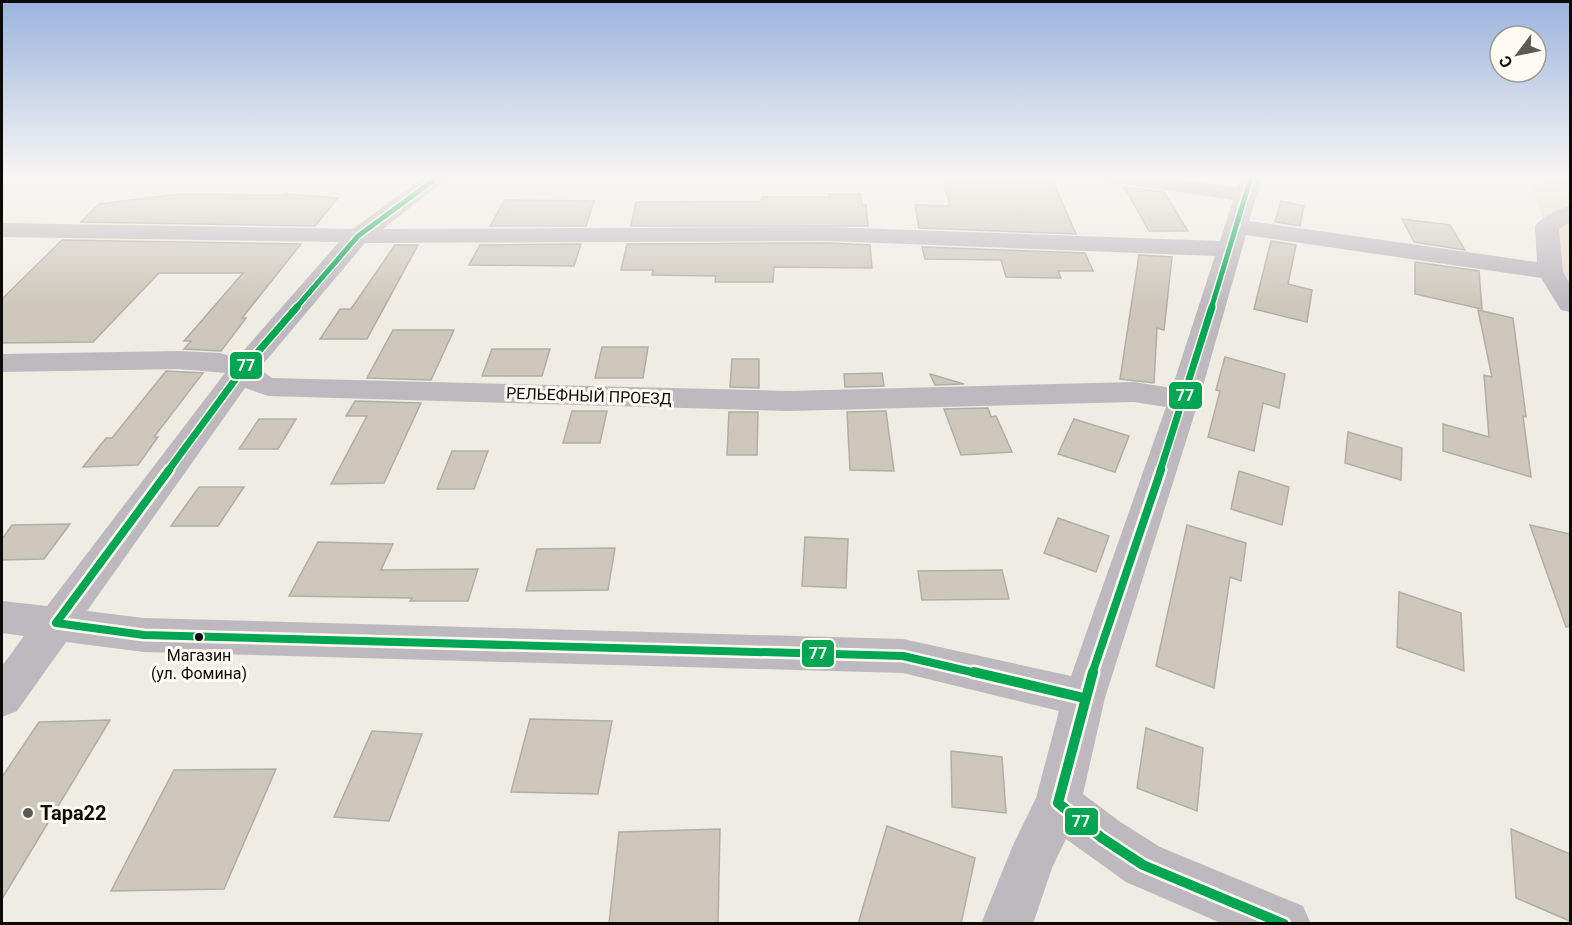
<svg xmlns="http://www.w3.org/2000/svg" width="1572" height="925" viewBox="0 0 1572 925" font-family="Roboto,sans-serif">
  <style>
    .green { fill: #e7dec9 }
    .building { fill: #cdc8bb; stroke: #b1aea8; stroke-width: 1.5 }
    .lines { fill: none; stroke-linecap: round; stroke-linejoin: round }
    .minor { fill: #beb9be; fill-rule: evenodd }
    .bus-1-far3-casing { stroke: #fffbf2; stroke-width: 8 }
    .bus-1-far2-casing { stroke: #fffbf2; stroke-width: 10 }
    .bus-1-far1-casing { stroke: #fffbf2; stroke-width: 13 }
    .bus-1-casing { stroke: #fffbf2; stroke-width: 15 }
    .bus-1-far3 { stroke: #00a651; stroke-width: 5 }
    .bus-1-far2 { stroke: #00a651; stroke-width: 7 }
    .bus-1-far1 { stroke: #00a651; stroke-width: 8 }
    .bus-1 { stroke: #00a651; stroke-width: 10 }
    .bus-dot { fill: #0d0b07; stroke: #fffbf2; stroke-width: 2 }
    .poi-dot { fill: #5c5a54; stroke: #fffbf2; stroke-width: 2 }
    .labels { text-anchor: middle; dominant-baseline: central; stroke-width: 6; stroke-linejoin: round; paint-order: stroke }
    .street-label { font-size: 16px; fill: #0d0b07; stroke: #fffbf2 }
    .near-bus-label { font-size: 16px; fill: #0d0b07; stroke: #fffbf2 }
    .near-poi-label { font-size: 20px; font-weight: bold; fill: #0d0b07; stroke: #fffbf2; text-anchor: start }
    .line-badge { stroke: #fffbf2; stroke-width: 2 }
    .badge-label { font-size: 16px; text-anchor: middle; font-weight: bold; fill: #fff }
  </style>
  <rect width="100%" height="100%" fill="#efece4"/>
  <path class="green" d="M1529 177 1570 179V300Z"/>
  <g class="building">
    <path d="M942 177H1051L1076 234 919 228 915 205 950 206Z"/>
    <path d="M1124 187 1164 192 1188 231H1149Z"/>
    <path d="M180 194 283 195 285 194 338 198 315 226 81 222 99 204Z"/>
    <path d="M829 194H861L862 205H866L868 226H631L636 202 761 201 762 197H829Z"/>
    <path d="M505 200 594 201 586 226H490Z"/>
    <path d="M1281 201 1304 206 1300 226 1275 222Z"/>
    <path d="M1402 219 1450 225 1465 250 1414 242Z"/>
    <path d="M62 240 301 244 242 318H246L221 351 184 349 191 341H184L243 273H159L93 342 2 343V299Z"/>
    <path d="M1271 241 1296 245 1288 284 1312 290 1307 322 1254 309Z"/>
    <path d="M828 243 870 245 872 268 774 267 773 282H715L716 276 652 275 653 270H621L627 244Z"/>
    <path d="M581 244 574 266 469 265 480 245Z"/>
    <path d="M395 245H418L367 339H320L340 309H351Z"/>
    <path d="M922 247 1085 253 1093 271H1058L1061 278 1006 277 1001 260 925 259Z"/>
    <path d="M1139 255 1172 257 1164 330 1157 328 1154 383 1120 379Z"/>
    <path d="M1415 262 1479 271 1482 309 1415 294Z"/>
    <path d="M1478 310 1513 318 1526 417 1523 416 1531 477 1443 451V424L1489 437 1484 375 1492 377Z"/>
    <path d="M393 330H454L431 380 367 378Z"/>
    <path d="M602 347H648L643 378H595Z"/>
    <path d="M492 349H550L542 376H482Z"/>
    <path d="M1225 357 1285 374 1279 408 1263 403 1254 451 1208 437 1220 391 1216 390Z"/>
    <path d="M732 359H759V388L730 387Z"/>
    <path d="M166 371 203 373 154 437H158L138 465 83 467 106 438H112Z"/>
    <path d="M882 373 884 386 845 387 844 374Z"/>
    <path d="M930 374 964 384 935 385Z"/>
    <path d="M355 401 421 403 384 483 331 484 367 416H346Z"/>
    <path d="M988 408 991 417 996 416 1012 452 961 455 944 409Z"/>
    <path d="M572 411H607L600 443H563Z"/>
    <path d="M886 411 894 471 850 470 847 412Z"/>
    <path d="M729 412H758L757 455H727Z"/>
    <path d="M259 419H296L278 449H239Z"/>
    <path d="M1074 419 1129 436 1115 472 1058 454Z"/>
    <path d="M1348 432 1402 448 1401 480 1345 463Z"/>
    <path d="M452 451H488L474 489H437Z"/>
    <path d="M1239 471 1289 487 1282 525 1231 509Z"/>
    <path d="M199 487H244L218 526H171Z"/>
    <path d="M1058 518 1109 536 1096 572 1044 553Z"/>
    <path d="M70 524 44 559 2 560V539L12 525Z"/>
    <path d="M1187 525 1246 543 1241 581 1230 577 1214 688 1156 666Z"/>
    <path d="M1530 525 1570 534V626L1566 627Z"/>
    <path d="M805 537 848 539 846 588 802 586Z"/>
    <path d="M318 542 393 544 381 570 478 569 468 601H410L412 598 289 596Z"/>
    <path d="M615 548 608 590 526 591 537 549Z"/>
    <path d="M1002 570 1009 599 922 600 918 571Z"/>
    <path d="M1399 592 1461 613 1464 671 1397 647Z"/>
    <path d="M530 719 612 721 598 794 511 792Z"/>
    <path d="M110 720 2 899V777L39 722Z"/>
    <path d="M1146 728 1203 748 1197 811 1137 788Z"/>
    <path d="M372 731 422 734 389 821 334 817Z"/>
    <path d="M951 751 1002 757 1006 813 952 807Z"/>
    <path d="M276 769 224 889 111 891 174 770Z"/>
    <path d="M887 826 975 858 961 924H858Z"/>
    <path d="M720 829 718 923 609 924 619 832Z"/>
    <path d="M1511 829 1570 854V921L1516 898Z"/>
  </g>
  <g class="lines">
    <g class="minor">
      <path d="M424 177H449L383 229 828 227 1220 241 1233 200 1115 183 1107 182 1104 177H1160L1237 187 1240 177H1262L1249 221 1537 262 1535 226C1542 216 1559 209 1570 206V222L1559 229 1563 272 1570 284V312L1561 310 1541 278 1246 235 1199 400 1105 698 1083 794 1119 821 1160 847 1303 906 1311 924H1223L1126 882 1066 839 1052 868 1033 924H981L1013 845 1036 798 1059 711 903 673 144 652 66 642 17 711 2 717V666L24 636 2 633V601L47 606 225 373 179 369 2 372V354L179 351 220 353 237 358 339 242 2 237V223L353 229ZM828 241 1215 256 1172 388 1134 382 789 391 272 378 259 369 365 243ZM245 388 268 396 789 411 1134 402 1166 407 1071 676 903 639 144 618 87 611Z"/>
      <path d="M1540 177H1570V187L1543 182Z"/>
    </g>
    <defs>
      <g id="bus-1-far3">
        <path d="M295 309 358 236 438 177"/>
        <path d="M1211 309 1251 177"/>
      </g>
      <g id="bus-1-far2">
        <path d="M168 471 243 369 297 307"/>
        <path d="M1160 471 1212 307"/>
      </g>
      <g id="bus-1-far1">
        <path d="M169 470 56 623 144 635 903 656 980 674"/>
        <path d="M1092 674 1161 470"/>
      </g>
      <g id="bus-1">
        <path d="M974 672 1084 698"/>
        <path d="M1093 672 1058 803 1102 838 1143 865 1284 924"/>
      </g>
    </defs>
    <use href="#bus-1-far3" class="bus-1-far3-casing"/>
    <use href="#bus-1-far2" class="bus-1-far2-casing"/>
    <use href="#bus-1-far1" class="bus-1-far1-casing"/>
    <use href="#bus-1" class="bus-1-casing"/>
    <use href="#bus-1-far3" class="bus-1-far3"/>
    <use href="#bus-1-far2" class="bus-1-far2"/>
    <use href="#bus-1-far1" class="bus-1-far1"/>
    <use href="#bus-1" class="bus-1"/>
  </g>
  <linearGradient id="sky" x2="0" y2="1"><stop stop-color="#9bb4de"/><stop offset="0.58" stop-color="#f8f6f3"/><stop offset="1" stop-color="#f8f6f3" stop-opacity="0"/></linearGradient>
  <rect width="1572" height="306" fill="url(#sky)"/>
  <circle class="bus-dot" cx="199" cy="637" r="5"/>
  <circle class="poi-dot" cx="28" cy="813" r="6"/>
  <g class="labels">
    <g class="street-label">
      <text transform="translate(589 396) rotate(2)">РЕЛЬЕФНЫЙ ПРОЕЗД</text>
    </g>
    <g class="near-bus-label">
      <text x="199" y="655">Магазин<tspan x="199" dy="18">(ул. Фомина)</tspan></text>
    </g>
    <g class="near-poi-label">
      <text x="40" y="813">Тара22</text>
    </g>
  </g>
  <g class="line-badge">
    <rect x="229" y="351" width="34" height="29" rx="6" fill="#00a651"/>
    <rect x="1168" y="381" width="35" height="29" rx="6" fill="#00a651"/>
    <rect x="801" y="639" width="34" height="29" rx="6" fill="#00a651"/>
    <rect x="1064" y="807" width="35" height="29" rx="6" fill="#00a651"/>
  </g>
  <g class="badge-label">
    <text x="246" y="371">77</text>
    <text x="1185" y="401">77</text>
    <text x="818" y="659">77</text>
    <text x="1081" y="827">77</text>
  </g>
  <rect width="1572" height="925" fill="none" stroke="#0d0b07" stroke-width="6"/>
  <g transform="translate(1518 54) rotate(238)"><circle r="28" fill="#fffbf2" stroke="#9e9b94" stroke-width="1.5"/>
  <path d="M0-4.5L10 22L0 15L-10 22Z" fill="#5c5a54"/>
  <text y="-9" font-size="16" font-weight="bold" text-anchor="middle" fill="#0d0b07">С</text>
  </g>
</svg>
